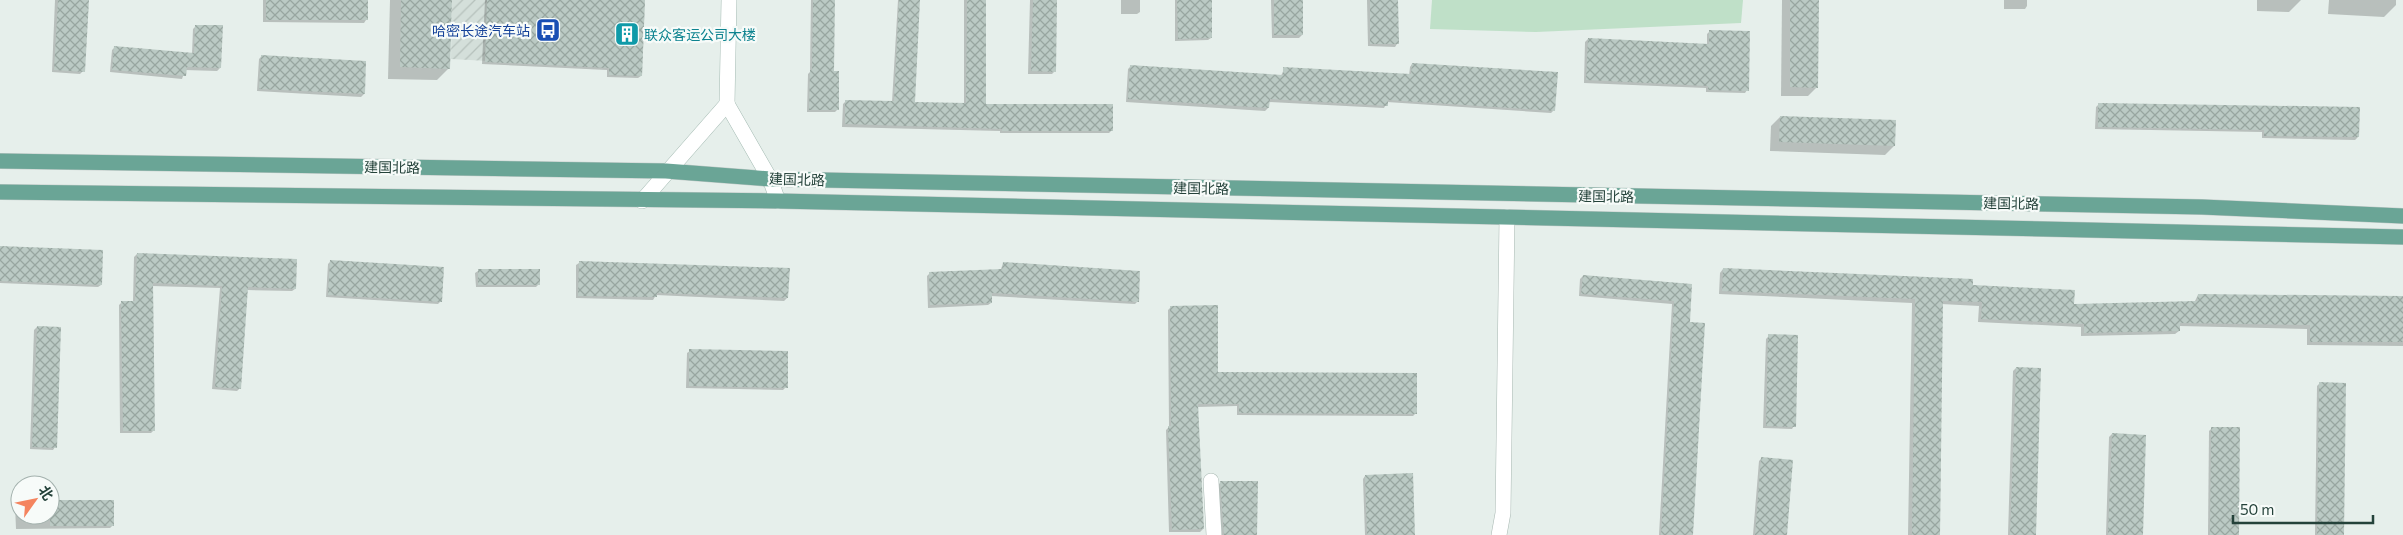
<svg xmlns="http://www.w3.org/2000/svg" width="2403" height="535" viewBox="0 0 2403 535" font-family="Commissioner,'Noto Sans SC',sans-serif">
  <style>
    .industrial { fill: url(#industrial-furrows) }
    .pitch { fill: #bfe0c8 }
    .shadow { fill: #0003 }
    .building { fill: url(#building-cross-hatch) }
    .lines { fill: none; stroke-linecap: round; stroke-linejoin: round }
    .street-casing { stroke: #a8b8b2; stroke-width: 16 }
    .secondary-casing { stroke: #a4bbb3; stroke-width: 16 }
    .primary-casing { stroke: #c2cac8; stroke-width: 16 }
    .street { stroke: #fff; stroke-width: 15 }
    .secondary { stroke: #fff; stroke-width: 15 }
    .primary { stroke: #6aa596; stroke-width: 15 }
    .labels { text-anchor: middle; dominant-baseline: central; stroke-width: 4.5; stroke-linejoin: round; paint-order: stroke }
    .transit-label { font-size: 14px; fill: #164399; stroke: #f7fbf9; text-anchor: end }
    .culture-label { font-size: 14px; fill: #0d838f; stroke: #f7fbf9; text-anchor: start }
    .street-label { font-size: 14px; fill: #24423a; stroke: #f7fbf9 }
  </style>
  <defs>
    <pattern id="industrial-furrows" width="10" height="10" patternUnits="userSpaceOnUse" patternTransform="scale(1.25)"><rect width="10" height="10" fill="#d4dfda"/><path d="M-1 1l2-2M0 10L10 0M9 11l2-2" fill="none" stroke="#b6c1bc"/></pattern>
    <pattern id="building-cross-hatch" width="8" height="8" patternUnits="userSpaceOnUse" patternTransform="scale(1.25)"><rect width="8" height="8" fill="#bbcac4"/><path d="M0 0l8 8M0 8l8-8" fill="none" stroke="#98a6a0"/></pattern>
  </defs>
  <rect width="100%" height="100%" fill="#e6efeb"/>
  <path class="industrial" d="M452 0H645L642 76 609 75V68L451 59Z"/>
  <path class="pitch" d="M1432 0H1743L1741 23 1536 32 1430 29Z"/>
  <g class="shadow">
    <path d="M55 0H87L83 71 80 74 52 72Z"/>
    <path d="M263 0H366V20L364 23 263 22Z"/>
    <path d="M390 0H451L449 68 437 80 388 79Z"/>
    <path d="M485 0H644L641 76 638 78 607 77V70L482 64Z"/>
    <path d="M811 0H833V72L837 110 835 112H807L808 74 810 72Z"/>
    <path d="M898 0H919L914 103 964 104V0H985V105L1112 130 1109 133H1000V131L842 127 843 104 846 101 892 102Z"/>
    <path d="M1030 0H1056L1054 72 1052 74H1028Z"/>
    <path d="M1121 0H1140V12L1137 14H1121Z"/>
    <path d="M1175 0H1211V38L1208 40 1175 41Z"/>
    <path d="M1271 0H1302V35L1299 38H1272Z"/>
    <path d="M1367 0H1397V44L1395 47 1368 46Z"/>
    <path d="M1782 0H1817V87L1808 96H1781Z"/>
    <path d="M2004 0H2027V6L2025 9H2004Z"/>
    <path d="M2257 0H2301L2289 12 2257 11Z"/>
    <path d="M2329 0H2396V5L2384 17 2328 14Z"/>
    <path d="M196 26 220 68 217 71 185 70 182 79 110 72 112 50 115 47 192 54 193 29Z"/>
    <path d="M1710 31 1747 90 1745 93 1706 92V88L1584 83 1585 42 1588 39 1707 45V34Z"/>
    <path d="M261 57 365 62 364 94 361 97 257 91 259 59Z"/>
    <path d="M1412 64 1554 110 1551 113 1387 102 1384 108 1269 102 1268 108 1265 111 1126 102 1128 69 1131 66 1281 76 1284 69 1409 76 1410 67Z"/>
    <path d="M2099 104 2358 137 2355 140 2262 138V132L2095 129 2096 107Z"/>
    <path d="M1780 117 1894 146 1885 155 1770 151 1771 126Z"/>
    <path d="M0 247 101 285 98 287 0 283Z"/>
    <path d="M137 254 295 289 292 291 247 290 240 388 237 391 212 389 220 288 152 286 154 430 151 433H120L119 305 122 302H133L134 257Z"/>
    <path d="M331 261 441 301 438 304 326 297 328 264Z"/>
    <path d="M579 263 787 298 784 301 656 295 653 300 576 298V265Z"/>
    <path d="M1003 264 1137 302 1135 304 991 296V303L988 305 928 308 927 276 930 273 1000 271Z"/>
    <path d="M1723 269 1971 286 2073 305 2194 303 2198 295 2403 297V346L2307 345V329L2179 326V331L2175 334 2081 336V327L1978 322 1979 306 1941 304 1940 535H1908L1912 303 1719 294 1720 273Z"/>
    <path d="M478 271 539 284 536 287H476L475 273Z"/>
    <path d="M1583 276 1691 285 1689 323 1692 535H1659L1672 304 1579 296 1580 279Z"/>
    <path d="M1171 307 1217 373 1416 413 1413 416 1237 415V406L1197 407 1203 529 1200 532H1169L1166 430 1169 427 1168 310Z"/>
    <path d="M37 327 55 447 53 450 30 449 34 330Z"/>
    <path d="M1769 336 1794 426 1792 429 1763 428 1766 339Z"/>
    <path d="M690 351 786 387 783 390 686 388 687 353Z"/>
    <path d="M2016 368 2034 535H2008L2013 371Z"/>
    <path d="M2320 383 2343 535H2315L2317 386Z"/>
    <path d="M2212 428 2238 535H2208L2209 431Z"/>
    <path d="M2112 434 2141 535H2106L2109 437Z"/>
    <path d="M1762 458 1786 535H1753L1759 461Z"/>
    <path d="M1365 476 1414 535H1365L1363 479Z"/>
    <path d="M1221 482 1256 535H1222L1218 485Z"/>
    <path d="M18 502H20V515H50V502L113 525 110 528 16 529 15 505Z"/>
  </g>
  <g class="building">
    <path d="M58 0H89L85 72 54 70Z"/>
    <rect x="266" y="0" width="102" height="20"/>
    <path d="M401 0H452L450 69 400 67Z"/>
    <path d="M487 0H645L642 76 609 75V68L485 62Z"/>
    <path d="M813 0H835L834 71H839V110H809L810 70H812Z"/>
    <path d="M899 0H920L915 102 966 103 967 0H986V104H1113V131H1002V129L845 124V100L894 101Z"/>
    <path d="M1033 0H1057L1056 72 1031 71Z"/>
    <path d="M1177 0H1212V38L1178 39Z"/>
    <rect x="1274" y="0" width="29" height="35"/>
    <path d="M1370 0H1398L1399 44H1370Z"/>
    <path d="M1790 0H1819L1818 88 1790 87Z"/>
    <path d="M195 25H223L221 68 187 67 186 76 112 70 114 46 194 53Z"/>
    <path d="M1709 30 1750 31 1749 91 1708 90V86L1586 80 1588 38 1709 44Z"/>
    <path d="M261 55 366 61 365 94 259 89Z"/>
    <path d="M1412 63 1558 72 1555 111 1388 100V106L1270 99 1269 108 1128 99 1130 65 1283 75V67L1411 74Z"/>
    <path d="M2098 103 2360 107 2359 137 2264 136V130L2098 127Z"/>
    <path d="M1780 116 1896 120 1895 146 1779 142Z"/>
    <path d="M0 246 103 250 102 285 0 281Z"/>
    <path d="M137 253 297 259 296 289 248 287 241 389 215 387 222 286 153 283 155 431H123L121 301H135Z"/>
    <path d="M330 260 444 267 442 302 328 295Z"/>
    <path d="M579 261 790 268 788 298 657 293V297L578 296Z"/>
    <path d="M1003 262 1140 271 1139 302 992 293V303L930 305 929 272 1002 269Z"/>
    <path d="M1723 268 1973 279V285L2075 290 2074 304 2197 301 2198 294 2403 296V342H2310V325L2180 323V331L2084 333V324L1981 319 1982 302 1943 301 1940 535H1912L1915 299 1722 291Z"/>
    <rect x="478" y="269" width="62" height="16"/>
    <path d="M1583 275 1692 284 1690 322 1705 323 1693 535H1661L1674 301 1581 294Z"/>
    <path d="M1218 305V372L1417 373V414L1239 413V404H1198L1204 529 1172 530 1168 426H1171L1170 306Z"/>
    <path d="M37 326 61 327 57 448 32 447Z"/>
    <path d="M1768 334 1798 335 1796 427 1766 426Z"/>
    <path d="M689 349 788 351V388L689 386Z"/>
    <path d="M2016 367 2041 368 2036 535H2010Z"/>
    <path d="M2319 382 2346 383 2344 535H2317Z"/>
    <path d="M2211 427H2240L2239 535H2210Z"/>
    <path d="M2112 433 2146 435 2143 535H2108Z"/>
    <path d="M1761 457 1793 460 1787 535H1755Z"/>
    <path d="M1413 473 1415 535H1367L1365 475Z"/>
    <path d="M1220 481H1258L1257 535H1224Z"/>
    <rect x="50" y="500" width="64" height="26"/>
  </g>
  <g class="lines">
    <defs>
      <g id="street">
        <path d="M1211 481 1214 535"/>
        <path d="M1499 535 1503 513 1507 217"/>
      </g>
      <g id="secondary">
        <path d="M727 104 770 179 778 201"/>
        <path d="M727 104 729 0"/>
        <path d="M642 201 727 104"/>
      </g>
      <g id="primary">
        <path d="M0 161 666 171 770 179 2202 207 2403 216"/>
        <path d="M0 192 778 201 2403 237"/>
      </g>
    </defs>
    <use href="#street" class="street-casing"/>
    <use href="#secondary" class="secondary-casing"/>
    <use href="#primary" class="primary-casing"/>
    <use href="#street" class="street"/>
    <use href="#secondary" class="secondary"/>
    <use href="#primary" class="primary"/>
  </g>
  <defs>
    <symbol id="bus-square" viewBox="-11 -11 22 22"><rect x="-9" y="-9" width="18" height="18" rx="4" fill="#1a4fb4" stroke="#f7fbf9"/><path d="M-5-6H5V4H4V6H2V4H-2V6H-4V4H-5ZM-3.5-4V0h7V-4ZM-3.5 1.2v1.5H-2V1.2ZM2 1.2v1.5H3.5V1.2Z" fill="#fff"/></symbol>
    <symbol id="building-square" viewBox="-11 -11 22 22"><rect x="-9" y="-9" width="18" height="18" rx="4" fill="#0f9aa8" stroke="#f7fbf9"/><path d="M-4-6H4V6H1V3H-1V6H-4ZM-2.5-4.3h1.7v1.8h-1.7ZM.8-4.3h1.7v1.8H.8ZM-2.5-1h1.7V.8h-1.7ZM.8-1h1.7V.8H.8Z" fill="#fff"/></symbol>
  </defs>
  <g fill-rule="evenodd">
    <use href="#bus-square" x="534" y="16" width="28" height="28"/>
    <use href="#building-square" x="613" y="20" width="28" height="28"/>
  </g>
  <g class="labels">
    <g class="transit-label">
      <text x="530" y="30">哈密长途汽车站</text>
    </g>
    <g class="culture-label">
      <text x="644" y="34">联众客运公司大楼</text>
    </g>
    <g class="street-label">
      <text transform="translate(392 167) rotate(1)">建国北路</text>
      <text transform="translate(797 179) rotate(2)">建国北路</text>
      <text transform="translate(1201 188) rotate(1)">建国北路</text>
      <text transform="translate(1606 196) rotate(1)">建国北路</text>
      <text transform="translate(2011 203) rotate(1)">建国北路</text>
    </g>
  </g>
  <g transform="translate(35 500) rotate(57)"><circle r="24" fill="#f7fbf9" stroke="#a3b1ad"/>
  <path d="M0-4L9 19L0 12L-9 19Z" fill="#f4845f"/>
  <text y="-8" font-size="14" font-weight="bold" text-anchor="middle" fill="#24423a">北</text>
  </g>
  <path d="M2233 515v8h140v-8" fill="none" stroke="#24423a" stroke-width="2.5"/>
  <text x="2240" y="515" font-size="15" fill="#24423a" stroke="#f7fbf9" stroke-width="4" paint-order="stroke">50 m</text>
</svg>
